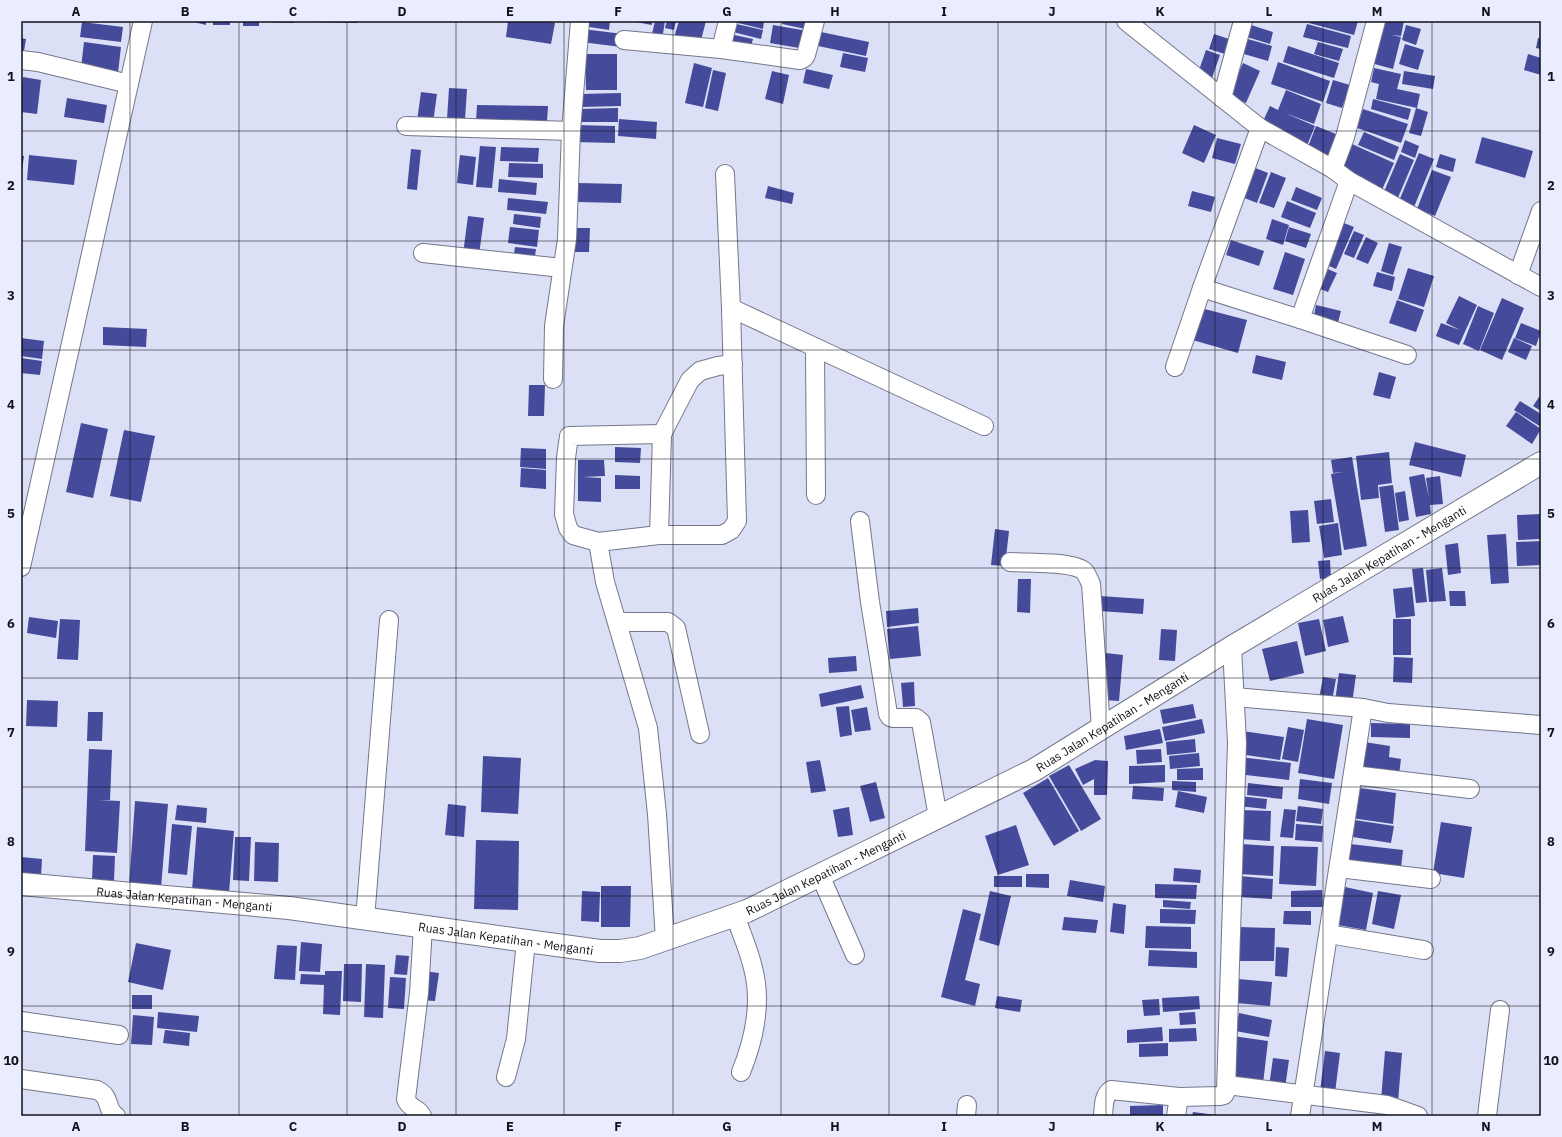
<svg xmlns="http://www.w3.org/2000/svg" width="1562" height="1137" viewBox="0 0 1562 1137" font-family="'IBM Plex Sans',sans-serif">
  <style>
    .building { fill: #464a9a }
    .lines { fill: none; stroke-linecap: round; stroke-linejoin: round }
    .minor-casing { stroke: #74778a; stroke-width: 20 }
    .major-casing { stroke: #74778a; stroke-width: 24 }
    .minor { stroke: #fff; stroke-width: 18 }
    .major { stroke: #fff; stroke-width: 22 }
    .grid { fill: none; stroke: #111219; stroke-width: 1; stroke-opacity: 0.55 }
    .labels { text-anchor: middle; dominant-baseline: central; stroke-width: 4; stroke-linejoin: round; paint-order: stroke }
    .street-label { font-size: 12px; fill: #111219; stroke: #eaedff }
    .neatline { fill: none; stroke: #111219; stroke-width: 1.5 }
    .grid-label { font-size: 13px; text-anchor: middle; font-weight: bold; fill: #111219 }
  </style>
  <rect width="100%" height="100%" fill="#dce0f6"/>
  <g class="building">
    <path d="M190 21H206V25Z"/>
    <rect x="213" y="21" width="17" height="4"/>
    <rect x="243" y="21" width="16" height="5"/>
    <path d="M263 21H294V23L263 22Z"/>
    <path d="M307 21H357V23L307 22Z"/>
    <path d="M508 21H544L555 23 551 44 506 37Z"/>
    <path d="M584 21H610L609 30 583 26Z"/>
    <path d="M630 21H652V25Z"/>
    <path d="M655 21H665L662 40 651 38Z"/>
    <path d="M667 21H676L674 30 665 28Z"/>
    <path d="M679 21H706L700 44 674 37Z"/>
    <path d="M734 21H764L763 29 734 22Z"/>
    <path d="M783 21H812L810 30 782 24Z"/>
    <path d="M1310 21H1358L1354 35 1309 23Z"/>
    <path d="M1377 21H1404L1401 36 1391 35 1401 37 1393 69 1367 62Z"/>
    <path d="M82 22 123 27 121 42 80 37Z"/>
    <path d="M732 23 763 30 761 39 729 31Z"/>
    <path d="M1307 24 1351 36 1348 48 1303 37Z"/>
    <path d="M773 25 808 31 805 49 770 43Z"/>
    <path d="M1251 25 1273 32 1270 44 1247 37Z"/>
    <path d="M1406 25 1421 29 1416 45 1402 40Z"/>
    <path d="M583 29 623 34 621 47 581 42Z"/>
    <path d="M821 32 869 42 866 56 818 46Z"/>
    <path d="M730 34 753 39 750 50 727 45Z"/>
    <path d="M1214 34 1229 39 1225 54 1209 49Z"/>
    <path d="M1241 37 1272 46 1268 61 1237 52Z"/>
    <path d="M21 38 26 39 23 57H21Z"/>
    <path d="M1538 38H1541V49L1536 48Z"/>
    <path d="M84 42 121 47 118 73 81 68Z"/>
    <path d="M1318 42 1343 49 1339 61 1314 54Z"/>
    <path d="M1405 44 1424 50 1418 70 1399 64Z"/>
    <path d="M1288 46 1339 63 1334 78 1283 62Z"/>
    <path d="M1206 50 1220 55 1212 78 1198 73Z"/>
    <path d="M843 53 868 58 865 72 840 67Z"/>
    <path d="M585 54H617V90H586Z"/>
    <path d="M1528 54 1541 58V75L1524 70Z"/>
    <path d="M1278 62 1330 81 1323 102 1271 84Z"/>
    <path d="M694 63 712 68 703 107 685 103Z"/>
    <path d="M1243 63 1260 71 1246 103 1228 95Z"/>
    <path d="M1374 68 1401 74 1397 89 1420 94 1417 108 1376 99 1379 84 1371 82Z"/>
    <path d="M806 69 833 75 829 89 803 83Z"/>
    <path d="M713 70 726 73 718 111 705 108Z"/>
    <path d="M772 71 789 75 783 104 765 99Z"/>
    <path d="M1404 71 1435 76 1433 89 1402 84Z"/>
    <path d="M23 77 41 80 37 114 21 112V91Z"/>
    <path d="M1333 80 1350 85 1342 108 1326 103Z"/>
    <path d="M449 88 467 89 465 120 447 119Z"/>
    <path d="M1286 90 1321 104 1314 124 1285 113 1315 126 1306 148 1260 128 1270 106 1278 110Z"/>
    <path d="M421 92 437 94 433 123 417 121Z"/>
    <path d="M621 93V106L581 107V94Z"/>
    <path d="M67 98 107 105 104 123 64 117Z"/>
    <path d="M1373 99 1411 109 1408 120 1371 109Z"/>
    <path d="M477 105 548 106 547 122 476 121Z"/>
    <path d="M618 108V122H578V109Z"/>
    <path d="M1416 108 1428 112 1421 136 1409 133Z"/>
    <path d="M1363 109 1408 124 1401 143 1357 128Z"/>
    <path d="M619 119 657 122 656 139 618 136Z"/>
    <path d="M574 125 615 126V143L574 142Z"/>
    <path d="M1194 125 1216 135 1204 163 1182 153Z"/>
    <path d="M1316 126 1336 134 1327 160 1306 152Z"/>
    <path d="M1364 132 1399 147 1394 160 1358 145Z"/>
    <path d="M1482 137 1533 151 1525 178 1475 163Z"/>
    <path d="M1217 138 1241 144 1235 164 1212 158Z"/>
    <path d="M1405 140 1419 146 1415 158 1401 152Z"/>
    <path d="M1352 144 1394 163 1381 192 1339 172Z"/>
    <path d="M480 146 496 147 492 188 476 187Z"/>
    <path d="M501 147 539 148 538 162 500 161Z"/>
    <path d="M411 149 421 150 417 190 407 189Z"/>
    <path d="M1419 153 1434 159 1414 207 1399 201Z"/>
    <path d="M1400 154 1414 160 1397 200 1383 194Z"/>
    <path d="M1440 154 1456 159 1453 172 1436 167Z"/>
    <path d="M29 155 77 160 74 185 27 180Z"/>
    <path d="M460 155 476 157 473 185 457 183Z"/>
    <path d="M21 156H24L22 171H21Z"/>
    <path d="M509 163 543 164V178L508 177Z"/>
    <path d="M1248 165 1268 173 1257 203 1237 195Z"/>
    <path d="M1432 170 1451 177 1435 216 1417 209Z"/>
    <path d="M1271 172 1286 178 1274 208 1259 203Z"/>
    <path d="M499 179 537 183 536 195 498 192Z"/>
    <path d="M578 183 622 184 621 203 578 202Z"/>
    <path d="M768 186 794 193 792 204 765 198Z"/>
    <path d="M1296 187 1322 198 1317 210 1291 200Z"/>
    <path d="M1192 191 1215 197 1211 212 1188 206Z"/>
    <path d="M508 198 548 202 546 214 507 210Z"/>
    <path d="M1287 201 1316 213 1310 228 1281 217Z"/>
    <path d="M514 214 541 217 540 228 513 224Z"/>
    <path d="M468 216 484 218 479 255 463 254Z"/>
    <path d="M1272 219 1289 225 1283 245 1266 239Z"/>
    <path d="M1339 221 1354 227 1336 269 1322 263Z"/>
    <path d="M510 227 539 230 537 247 508 243Z"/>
    <path d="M1289 227 1311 234 1306 248 1285 241Z"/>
    <path d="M571 228H590L589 252H571Z"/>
    <path d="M1354 231 1364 235 1354 258 1344 254Z"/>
    <path d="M1366 237 1378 243 1368 264 1356 259Z"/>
    <path d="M1231 240 1264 251 1259 266 1226 255Z"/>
    <path d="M1389 243 1402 247 1393 275 1381 271Z"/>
    <path d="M515 247 536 249 535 256 514 253Z"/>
    <path d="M1285 252 1305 259 1293 295 1273 289Z"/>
    <path d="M1323 267 1337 273 1328 292 1315 287Z"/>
    <path d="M1408 268 1434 276 1424 307 1398 299Z"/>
    <path d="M1377 272 1395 277 1392 291 1373 286Z"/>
    <path d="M1459 296 1477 305 1459 345 1436 336 1441 323 1460 330 1446 323Z"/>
    <path d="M1502 298 1524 308 1502 360 1480 350Z"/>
    <path d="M1397 300 1424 310 1416 332 1389 323Z"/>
    <path d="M1316 305 1341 311 1337 326 1313 320Z"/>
    <path d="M1478 306 1494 313 1479 351 1463 344Z"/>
    <path d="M1197 307 1247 320 1238 353 1189 339Z"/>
    <path d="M1521 323 1541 331 1536 346 1515 338Z"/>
    <path d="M103 327 147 329 146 347 103 345Z"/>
    <path d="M21 338 44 341 42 359 21 356Z"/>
    <path d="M1514 338 1532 346 1526 360 1508 352Z"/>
    <path d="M1256 355 1286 362 1282 380 1252 373Z"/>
    <path d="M21 358 42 361 40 375 21 373Z"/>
    <path d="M1379 372 1396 377 1390 399 1373 395Z"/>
    <path d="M529 385H545L544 416H528Z"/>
    <path d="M1541 394V411L1533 406Z"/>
    <path d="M1520 401 1541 414V427L1514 410Z"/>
    <path d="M1516 412 1541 429 1532 444 1506 426Z"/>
    <path d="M81 423 108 429 93 498 66 492Z"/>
    <path d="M124 430 155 436 141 502 110 496Z"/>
    <path d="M1415 442 1466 455 1461 477 1409 465Z"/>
    <path d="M615 447 641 448 640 463 615 462Z"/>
    <path d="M521 448 546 449V469L520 467Z"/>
    <path d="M1389 452 1392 483 1378 485 1379 498 1361 500 1356 456Z"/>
    <path d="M1352 457 1367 546 1344 550 1331 474 1342 472 1333 473 1331 460Z"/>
    <path d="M578 460H604L605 476 583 477 601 478V502L578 501Z"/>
    <path d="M521 468 546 470V489L520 487Z"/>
    <path d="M1424 474 1429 498 1426 478 1440 476 1443 504 1430 505 1431 514 1416 517 1409 477Z"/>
    <path d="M615 475 640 476V489H615Z"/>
    <path d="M1393 485 1399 530 1385 532 1379 487Z"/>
    <path d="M1405 491 1409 520 1399 522 1395 493Z"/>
    <path d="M1331 499 1334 522 1317 524 1314 501Z"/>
    <path d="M1308 510 1310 542 1292 543 1290 511Z"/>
    <path d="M1541 514V539L1518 540 1517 515Z"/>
    <path d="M1338 523 1342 555 1324 558 1319 526Z"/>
    <path d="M995 529 1009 531 1005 566 991 565Z"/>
    <path d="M1506 534 1509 583 1491 584 1487 535Z"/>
    <path d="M1541 541V565L1517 566 1516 542Z"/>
    <path d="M1458 543 1461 573 1448 575 1445 545Z"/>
    <path d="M1330 560 1331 578 1320 579 1318 561Z"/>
    <path d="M1423 568 1427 602 1416 603 1412 569Z"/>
    <path d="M1442 568 1446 601 1429 602 1426 570Z"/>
    <path d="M1018 579H1031L1030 613 1017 612Z"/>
    <path d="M1412 587 1415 616 1396 618 1393 589Z"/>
    <path d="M1449 591H1465L1466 606H1450Z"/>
    <path d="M1100 596 1144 599 1143 614 1099 611Z"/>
    <path d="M918 608 919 623 887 627 886 611Z"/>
    <path d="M1343 616 1349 642 1328 647 1323 620Z"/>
    <path d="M29 617 58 621 56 638 27 633Z"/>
    <path d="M60 619 80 620 78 660 57 659Z"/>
    <path d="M1319 619 1326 651 1305 656 1298 623Z"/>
    <rect x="1393" y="619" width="18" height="36"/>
    <path d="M918 626 921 656 890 659 887 629Z"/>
    <path d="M1161 629 1177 630 1175 661 1159 660Z"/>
    <path d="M1297 641 1304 673 1270 681 1262 649Z"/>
    <path d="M1106 653 1123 655 1119 701 1103 700Z"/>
    <path d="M856 656 857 671 829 673 828 658Z"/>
    <path d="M1394 657 1413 658 1412 683 1393 682Z"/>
    <path d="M1339 673 1356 675 1352 704 1335 701Z"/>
    <path d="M1323 677 1336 679 1332 701 1319 699Z"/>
    <path d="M914 682 915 706 903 707 901 683Z"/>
    <path d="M861 685 864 698 821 707 819 694Z"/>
    <path d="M27 700 58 701 57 727 26 726Z"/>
    <path d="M1193 704 1196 718 1163 724 1160 710Z"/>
    <path d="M849 706 852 735 840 737 836 707Z"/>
    <path d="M867 707 871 730 855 732 851 710Z"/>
    <path d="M88 712H103L102 741H87Z"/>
    <path d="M1202 719 1205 733 1165 741 1162 727Z"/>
    <path d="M1307 719 1343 725 1334 779 1298 773Z"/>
    <path d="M1371 723 1410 724V738L1371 737Z"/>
    <path d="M1288 727 1304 730 1298 762 1282 759Z"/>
    <path d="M1160 729 1163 743 1126 750 1124 736Z"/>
    <path d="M1242 731 1284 737 1280 760 1239 754Z"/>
    <path d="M1195 739 1196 752 1167 755 1166 742Z"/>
    <path d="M1364 742 1390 746 1389 757 1401 759 1399 775 1359 770Z"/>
    <path d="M89 749 112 750 110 800H99L120 801 117 853 85 851Z"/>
    <path d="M1161 749 1162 762 1137 764 1136 750Z"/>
    <path d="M1199 753 1200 766 1170 769 1169 756Z"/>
    <path d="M483 756 521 758 518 814 481 812Z"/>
    <path d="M1239 757 1291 763 1289 780 1237 774Z"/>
    <path d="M820 760 826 791 811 793 806 762Z"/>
    <path d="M1095 760 1108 761 1107 795H1094V779L1083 785 1075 769Z"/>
    <path d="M1069 765 1101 819 1081 831 1049 776Z"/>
    <path d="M1165 765V782L1129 784V766Z"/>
    <path d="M1203 768V780H1177V769Z"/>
    <path d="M1048 778 1079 831 1054 846 1023 793Z"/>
    <path d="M1300 779 1332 783 1329 804 1298 799Z"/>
    <path d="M1172 781 1196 782V792L1172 790Z"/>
    <path d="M876 782 885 818 870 822 860 786Z"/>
    <path d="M1248 783 1283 787 1282 799 1247 795Z"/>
    <path d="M1133 786 1164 788 1163 801 1132 799Z"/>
    <path d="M1360 788 1396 793 1393 824 1351 818 1353 801 1358 802Z"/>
    <path d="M1178 791 1207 797 1204 813 1175 807Z"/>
    <path d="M1239 796 1267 799 1266 809 1238 806Z"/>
    <path d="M135 801 168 804 161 888 129 886Z"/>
    <path d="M448 804 466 806 464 837 445 835Z"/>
    <path d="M177 805 207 808 206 823 175 820Z"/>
    <path d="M1298 806 1323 809 1321 824 1296 821Z"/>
    <path d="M849 807 853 835 838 837 833 810Z"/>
    <path d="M1284 809 1296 810 1293 838 1280 837Z"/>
    <path d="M1241 810 1271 811 1270 841 1240 839Z"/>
    <path d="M1348 819 1394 826 1391 843 1346 836Z"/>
    <path d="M1441 822 1472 827 1464 878 1433 873Z"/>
    <path d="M172 824 192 826 187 875 168 873Z"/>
    <path d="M1296 824 1323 826 1322 842 1295 840Z"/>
    <path d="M1016 825 1029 865 998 875 985 836Z"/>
    <path d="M197 827 234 831 229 893 192 890Z"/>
    <path d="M235 837H251L249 881 233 880Z"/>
    <path d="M476 840 519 841 518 910 474 909Z"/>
    <path d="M255 842 279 843 278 882 254 881Z"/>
    <path d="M1241 844 1274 846 1273 876 1240 874Z"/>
    <path d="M1350 844 1403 850 1401 868 1348 863Z"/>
    <path d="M1281 846 1318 847 1316 886 1279 884Z"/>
    <path d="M93 855 115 856 114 881 92 880Z"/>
    <path d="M21 857 42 859 41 877 21 875Z"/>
    <path d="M1174 868 1201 870 1200 883 1173 881Z"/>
    <path d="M1026 874H1049V888L1026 887Z"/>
    <rect x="994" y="876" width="28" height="11"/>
    <path d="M1239 876 1273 879 1272 899 1238 897Z"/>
    <path d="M1070 880 1105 886 1103 902 1067 896Z"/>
    <path d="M1155 884 1197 885 1196 899 1155 898Z"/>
    <path d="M601 886H631L630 927H601Z"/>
    <path d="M1345 887 1373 893 1366 930 1338 925Z"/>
    <path d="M1322 890 1323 907H1291V891Z"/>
    <path d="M582 891 600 892 599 922 581 921Z"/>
    <path d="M990 891 1011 896 999 946 979 940Z"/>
    <path d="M1378 891 1401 895 1394 929 1372 924Z"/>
    <path d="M1163 900 1191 902 1190 909 1163 907Z"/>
    <path d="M1113 903 1126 905 1124 934 1110 932Z"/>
    <path d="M963 909 981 914 965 980 980 984 975 1006 941 997Z"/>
    <path d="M1160 909 1196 910 1195 924 1160 923Z"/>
    <path d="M1284 911H1311V925L1283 924Z"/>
    <path d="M1064 917 1098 920 1096 933 1062 930Z"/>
    <path d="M1146 926 1191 927V949L1145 948Z"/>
    <path d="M1238 927 1275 928 1274 961H1238Z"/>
    <path d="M301 942 322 944 320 972 299 971Z"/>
    <path d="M136 943 171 950 163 990 128 982Z"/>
    <path d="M277 945 297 946 295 980 274 979Z"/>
    <path d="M1276 947 1289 948 1287 977 1275 976Z"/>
    <path d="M1149 950 1197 952V968L1148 966Z"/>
    <path d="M396 955 409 956 407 975 394 974Z"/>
    <path d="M344 964H362L361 1002 343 1001Z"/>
    <path d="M366 964 385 965 383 1018 364 1017Z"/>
    <path d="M325 971H342L340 1015 323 1014 324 985 300 984 301 974 325 975Z"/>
    <path d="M424 971 439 973 435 1001 420 1000Z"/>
    <path d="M390 977 406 978 404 1009 388 1008Z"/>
    <path d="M1238 979 1272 982 1270 1006 1236 1003Z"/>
    <rect x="132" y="995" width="20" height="14"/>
    <path d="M997 996 1022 1000 1020 1012 995 1008Z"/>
    <path d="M1199 996 1200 1009 1163 1012 1162 998Z"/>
    <path d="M1159 999 1160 1015 1144 1016 1142 1000Z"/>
    <path d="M158 1012 199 1016 197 1032 157 1028Z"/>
    <path d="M1195 1012 1196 1024 1180 1025 1179 1013Z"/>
    <path d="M1239 1013 1272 1020 1269 1037 1235 1031Z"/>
    <path d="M133 1015 154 1017 152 1045 131 1044Z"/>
    <path d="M1162 1027 1163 1041 1127 1043V1030Z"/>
    <path d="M1196 1028 1197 1041 1169 1042V1029Z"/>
    <path d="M165 1030 190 1033 189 1046 163 1043Z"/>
    <path d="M1233 1036 1268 1041 1263 1084 1228 1080Z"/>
    <path d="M1168 1043V1056L1139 1057V1044Z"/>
    <path d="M1325 1051 1340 1053 1335 1093 1320 1091Z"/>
    <path d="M1385 1051 1402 1053 1398 1102 1381 1100Z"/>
    <path d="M1273 1058 1289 1060 1285 1088 1269 1086Z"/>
    <path d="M1163 1105V1116H1130V1106Z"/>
    <path d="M1193 1112 1216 1115V1116H1192Z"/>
  </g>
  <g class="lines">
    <defs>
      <g id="minor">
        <path d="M1126 21 1260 128 1333 169 1349 181 1541 287"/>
        <path d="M624 40 721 49 800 60 804 58 806 55 815 21"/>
        <path d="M721 49 728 21"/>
        <path d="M21 60 38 62 129 84"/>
        <path d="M1222 98 1243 21"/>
        <path d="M406 126 571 131"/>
        <path d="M1333 169 1345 137 1376 21"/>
        <path d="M423 253 562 268"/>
        <path d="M1518 275 1541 211"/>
        <path d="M1202 288 1300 319 1349 181"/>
        <path d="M731 308 984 426"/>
        <path d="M1300 319 1407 355"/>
        <path d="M815 348 816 495"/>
        <path d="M1175 367 1202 288 1260 128"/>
        <path d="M553 379 554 326 567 239 571 131 580 21"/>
        <path d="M662 434 569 436 566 458 564 514 568 528 573 535 598 542 659 535H722L731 530 737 521 731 308 725 174"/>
        <path d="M860 521 870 602 888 714 890 717 893 718H916L921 722 938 817"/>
        <path d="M659 535 662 434 690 380 700 371 718 366 733 364"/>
        <path d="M598 542 605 582 648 728 657 814 665 940"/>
        <path d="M1010 562C1026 563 1075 561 1085 572 1087 575 1089 580 1091 584L1101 729"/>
        <path d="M21 567 143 21"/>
        <path d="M617 622H668L676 628 700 734"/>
        <path d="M1235 697 1363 708 1388 713 1541 725"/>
        <path d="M1353 775 1470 789"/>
        <path d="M1339 868 1431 879"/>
        <path d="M820 875 855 955"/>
        <path d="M735 915C741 933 749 950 753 968 762 1002 754 1040 741 1072"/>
        <path d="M365 919 389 620"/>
        <path d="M1329 934 1424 950"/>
        <path d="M21 1021 119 1035"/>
        <path d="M506 1077 516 1039 526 941"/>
        <path d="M21 1079 97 1090C112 1097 105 1109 116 1116"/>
        <path d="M1227 1085 1387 1105 1418 1116"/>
        <path d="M422 1116C419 1108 409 1109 406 1099L419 993 423 927"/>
        <path d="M966 1116 967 1105"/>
        <path d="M1103 1116C1104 1106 1103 1096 1111 1090L1179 1097 1220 1096 1224 1095 1226 1091 1237 743 1232 647"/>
        <path d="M1176 1116 1179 1097"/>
        <path d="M1300 1116 1363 708"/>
        <path d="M1487 1116 1500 1010"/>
      </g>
      <g id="major">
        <path id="s1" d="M21 884 289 908 600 951H620L640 948 747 911 1034 770 1232 647 1541 463"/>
      </g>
    </defs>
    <use href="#minor" class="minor-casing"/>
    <use href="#major" class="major-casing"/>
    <use href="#minor" class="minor"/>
    <use href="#major" class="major"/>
  </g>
  <path class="grid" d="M130 21V1116M239 21V1116M347 21V1116M456 21V1116M564 21V1116M673 21V1116M781 21V1116M889 21V1116M998 21V1116M1106 21V1116M1215 21V1116M1323 21V1116M1432 21V1116M21 131H1541M21 241H1541M21 350H1541M21 459H1541M21 568H1541M21 678H1541M21 787H1541M21 896H1541M21 1006H1541"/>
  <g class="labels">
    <g class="street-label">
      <text stroke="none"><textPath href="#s1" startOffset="1472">Ruas Jalan Kepatihan - Menganti</textPath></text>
      <text stroke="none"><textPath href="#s1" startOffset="1148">Ruas Jalan Kepatihan - Menganti</textPath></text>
      <text stroke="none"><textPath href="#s1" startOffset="824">Ruas Jalan Kepatihan - Menganti</textPath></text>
      <text stroke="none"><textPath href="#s1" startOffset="164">Ruas Jalan Kepatihan - Menganti</textPath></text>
      <text stroke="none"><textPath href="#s1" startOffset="488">Ruas Jalan Kepatihan - Menganti</textPath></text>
    </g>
  </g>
  <rect width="1562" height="1137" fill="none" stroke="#eaedff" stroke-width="44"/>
  <rect x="22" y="22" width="1518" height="1093" class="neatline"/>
  <g class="grid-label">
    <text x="76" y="16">A</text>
    <text x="185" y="16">B</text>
    <text x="293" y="16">C</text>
    <text x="402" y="16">D</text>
    <text x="510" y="16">E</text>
    <text x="618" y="16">F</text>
    <text x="727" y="16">G</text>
    <text x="835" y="16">H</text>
    <text x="944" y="16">I</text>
    <text x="1052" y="16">J</text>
    <text x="1160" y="16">K</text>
    <text x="1269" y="16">L</text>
    <text x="1377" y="16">M</text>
    <text x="1486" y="16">N</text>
    <text x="11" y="81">1</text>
    <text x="1551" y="81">1</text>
    <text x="11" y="190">2</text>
    <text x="1551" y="190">2</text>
    <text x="11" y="300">3</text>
    <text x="1551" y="300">3</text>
    <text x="11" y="409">4</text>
    <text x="1551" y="409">4</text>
    <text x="11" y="518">5</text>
    <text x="1551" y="518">5</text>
    <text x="11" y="628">6</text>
    <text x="1551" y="628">6</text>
    <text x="11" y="737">7</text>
    <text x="1551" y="737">7</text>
    <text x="11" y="846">8</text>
    <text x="1551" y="846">8</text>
    <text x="11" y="956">9</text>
    <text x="1551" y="956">9</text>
    <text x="11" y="1065">10</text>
    <text x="1551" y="1065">10</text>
    <text x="76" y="1131">A</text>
    <text x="185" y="1131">B</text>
    <text x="293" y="1131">C</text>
    <text x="402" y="1131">D</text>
    <text x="510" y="1131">E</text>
    <text x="618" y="1131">F</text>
    <text x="727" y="1131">G</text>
    <text x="835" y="1131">H</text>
    <text x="944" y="1131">I</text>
    <text x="1052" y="1131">J</text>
    <text x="1160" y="1131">K</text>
    <text x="1269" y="1131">L</text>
    <text x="1377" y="1131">M</text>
    <text x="1486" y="1131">N</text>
  </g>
</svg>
